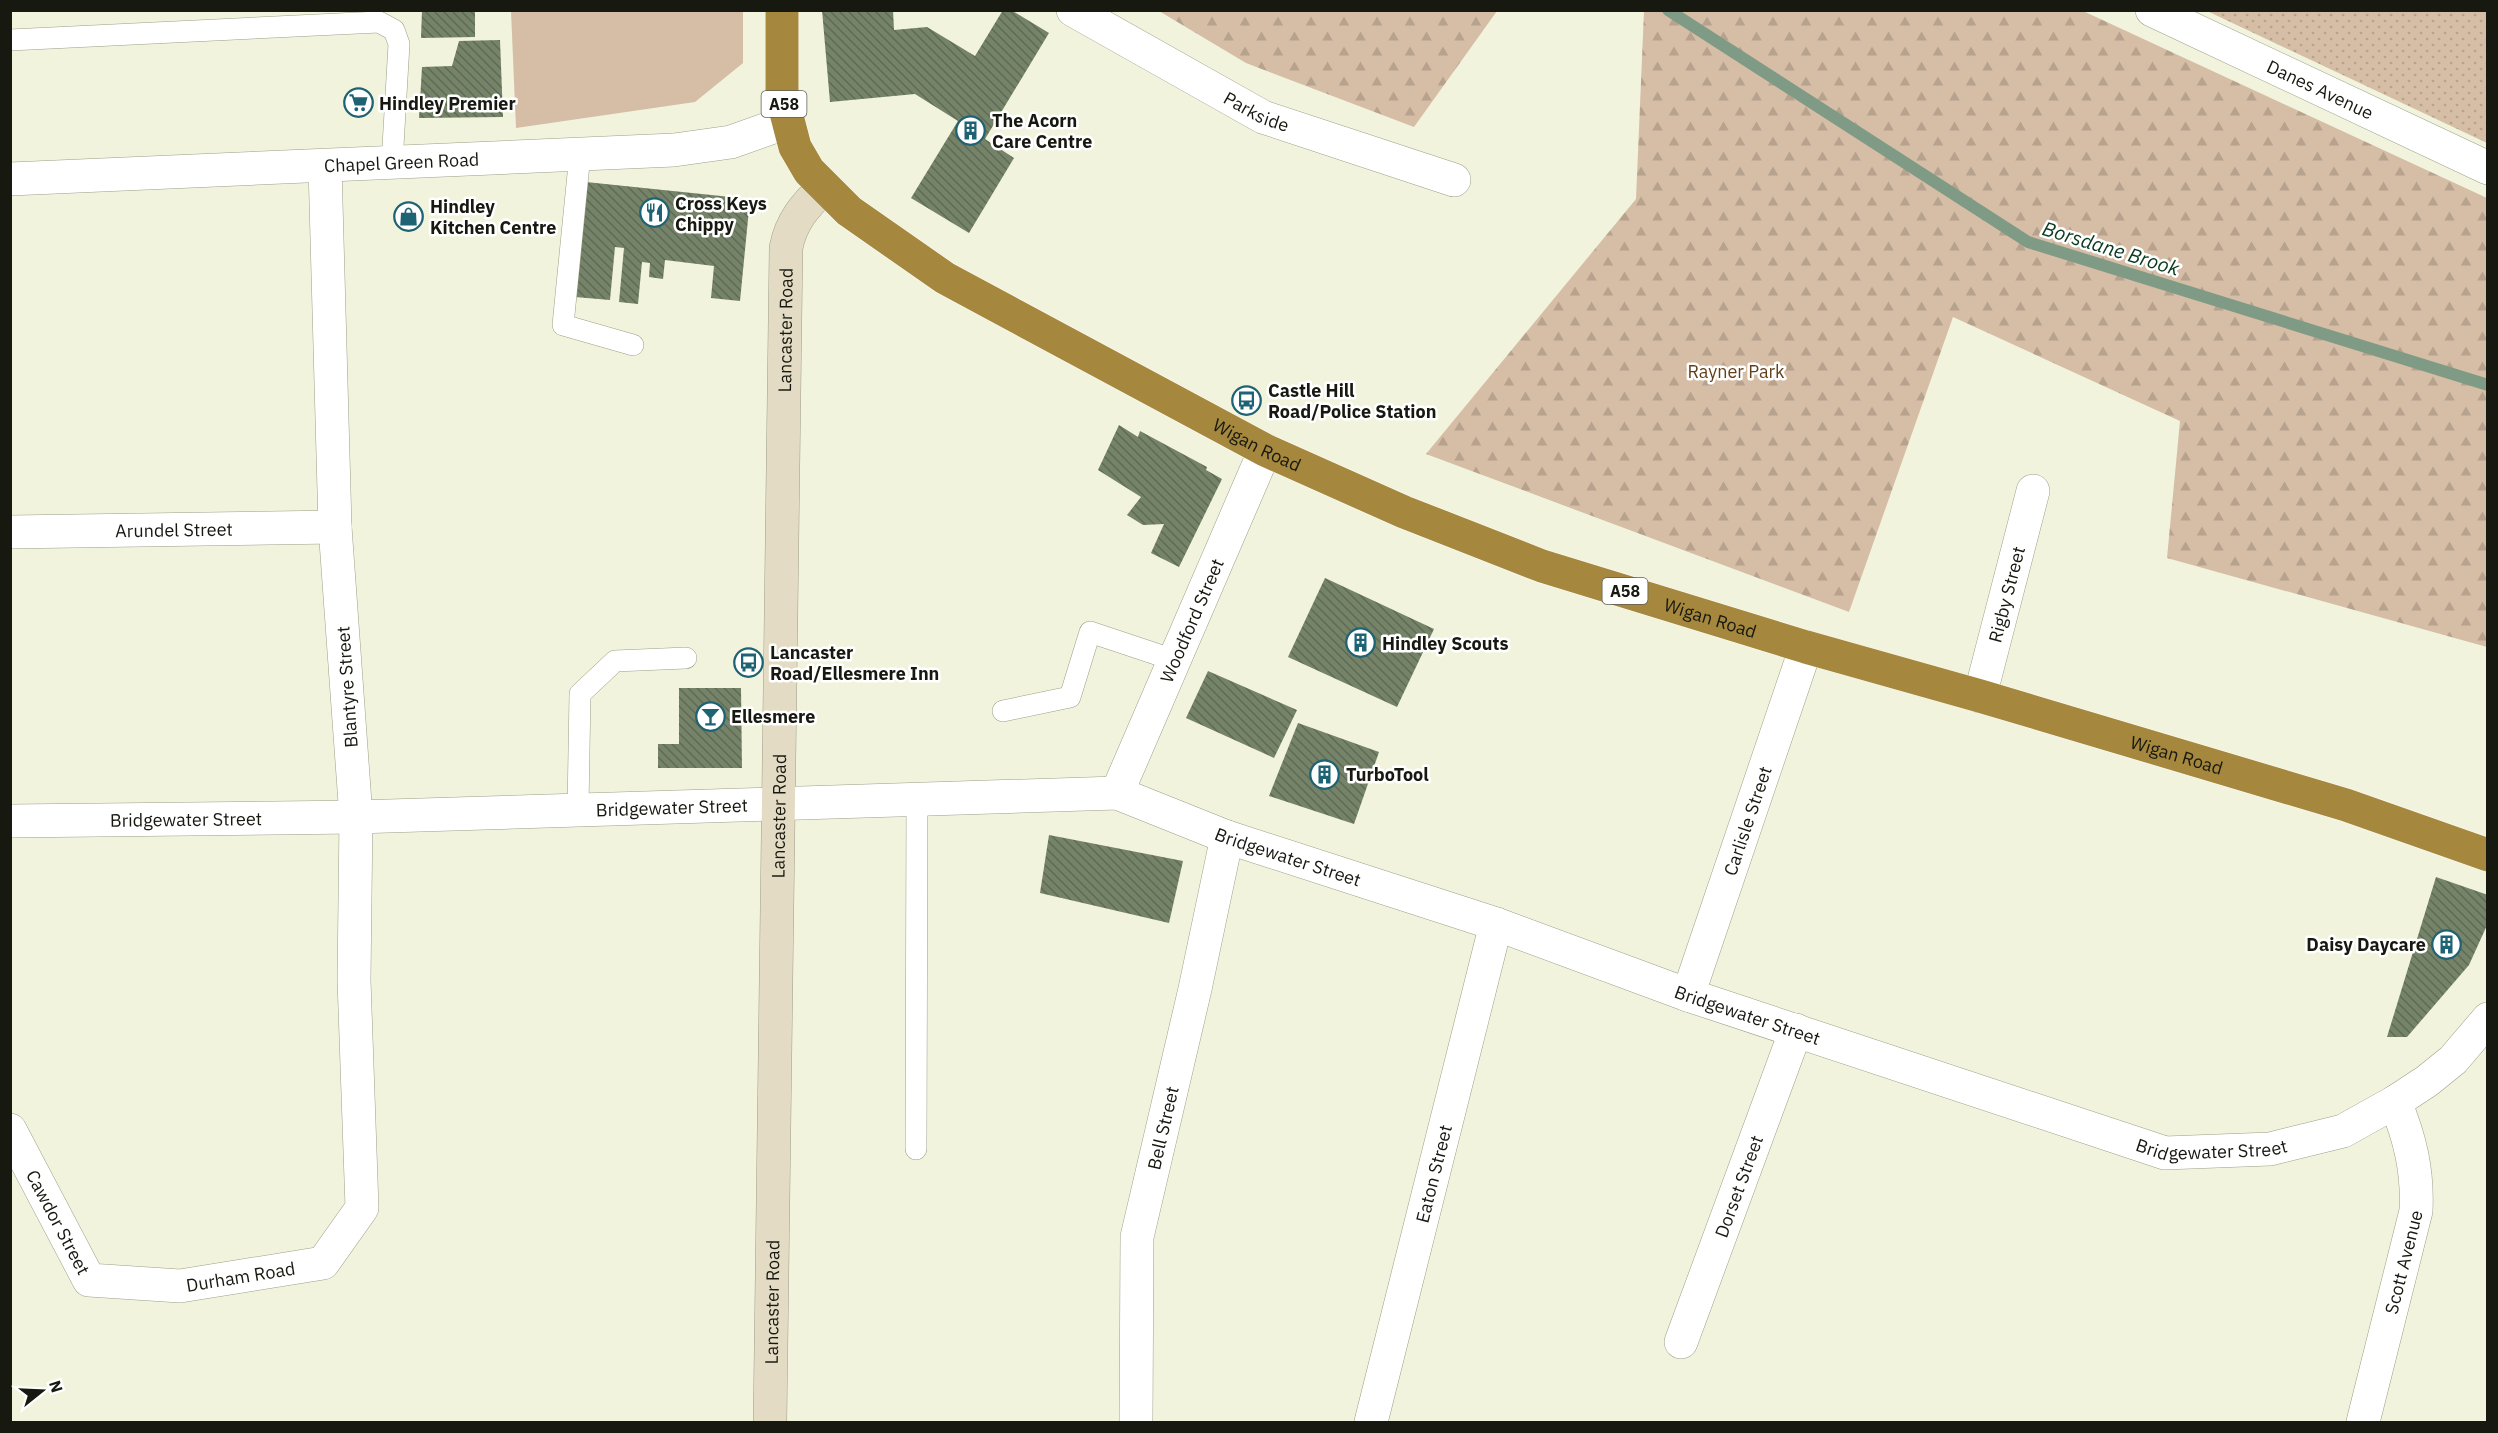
<svg xmlns="http://www.w3.org/2000/svg" width="2498" height="1433" viewBox="0 0 2498 1433" font-family="'IBM Plex Sans',sans-serif">
  <style>
    .green { fill: #d6bda6 }
    .forest { fill: url(#forest-firs) }
    .park { fill: url(#park-dots) }
    .lines { fill: none; stroke-linecap: round; stroke-linejoin: round }
    .stream { stroke: #7f9b86; stroke-width: 12 }
    .building { fill: url(#building-back-hatch) }
    .lane-casing { stroke: #9d9f89; stroke-width: 22 }
    .street-casing { stroke: #9d9f89; stroke-width: 34 }
    .secondary-casing { stroke: #9d9f89; stroke-width: 34 }
    .highway-casing { stroke: #fff; stroke-width: 34 }
    .lane { stroke: #fff; stroke-width: 21 }
    .street { stroke: #fff; stroke-width: 33 }
    .secondary { stroke: #e4dbc5; stroke-width: 33 }
    .highway { stroke: #a5883d; stroke-width: 33 }
    .labels { text-anchor: middle; dominant-baseline: central; stroke-width: 5; stroke-linejoin: round; paint-order: stroke }
    .shield { fill: #fff; stroke: #5d5d58; stroke-width: 1.5 }
    .shield-label { font-size: 16px; font-weight: bold; fill: #171810 }
    .street-label { font-size: 18px; fill: #171810; stroke: #fff }
    .poi-label { font-size: 18px; font-weight: bold; fill: #171810; stroke: #fff; text-anchor: start }
    .park-label { font-size: 18px; fill: #633f18; stroke: #fff }
    .water-label { font-size: 20px; font-style: italic; fill: #073a1d; stroke: #fff }
  </style>
  <defs>
    <pattern id="forest-firs" width="22" height="20" patternUnits="userSpaceOnUse" patternTransform="scale(1.5)"><rect width="22" height="20" fill="#d6bda6"/><path d="M5 1l3.5 6h-7zM16 11l3.5 6h-7z" fill="#b7a28e"/></pattern>
    <pattern id="park-dots" width="8" height="8" patternUnits="userSpaceOnUse" patternTransform="scale(1.5)"><rect width="8" height="8" fill="#d6bda6"/><path d="M2 2h.1M6 6h.1" fill="none" stroke="#b7a28e" stroke-width="1.8" stroke-linecap="round"/></pattern>
    <pattern id="building-back-hatch" width="6" height="6" patternUnits="userSpaceOnUse" patternTransform="scale(1.5)"><rect width="6" height="6" fill="#758369"/><path d="M-1 5l2 2M0 0l6 6M5-1l2 2" fill="none" stroke="#5f6a55"/></pattern>
  </defs>
  <rect width="100%" height="100%" fill="#f2f3dc"/>
  <path class="green" d="M511 11H743V63L695 102 516 128Z"/>
  <g class="forest">
    <path d="M1159 11H1497L1414 127 1246 63Z"/>
    <path d="M1644 11H2083L2487 198V647L2167 558 2180 421 1953 317 1849 612 1426 454 1636 199Z"/>
  </g>
  <path class="park" d="M2207 11H2487V143Z"/>
  <g class="lines">
    <path class="stream" d="M1668 10 2028 242 2488 385"/>
  </g>
  <g class="building">
    <path d="M422 10H475V37L421 38Z"/>
    <path d="M822 10H893L894 30 927 27 975 56 1003 10H1011L1049 33 985 139 1014 158 969 233 911 198 958 121 915 94 830 102Z"/>
    <path d="M500 40 503 117 419 118 422 67 452 66 459 41Z"/>
    <path d="M586 182 750 199 740 301 711 298 714 266 665 260 663 279 649 277 650 263 642 262 638 304 619 302 624 248 615 247 610 300 575 297Z"/>
    <path d="M1119 425 1138 437 1140 431 1207 467 1206 470 1222 479 1179 567 1151 553 1164 524 1143 525 1127 515 1141 497 1098 470Z"/>
    <path d="M1325 578 1434 629 1397 707 1288 657Z"/>
    <path d="M1208 671 1297 710 1274 758 1186 718Z"/>
    <path d="M679 688H741L742 768H658V744H679Z"/>
    <path d="M1298 723 1379 752 1354 824 1269 796Z"/>
    <path d="M1049 835 1183 861 1169 923 1040 893Z"/>
    <path d="M2436 877 2488 895V923L2469 965 2407 1037H2387Z"/>
  </g>
  <g class="lines">
    <defs>
      <g id="lane">
        <path d="M10 40 379 22 394 30 399 44 392 163"/>
        <path d="M580 154 563 325 633 345"/>
        <path d="M1003 711 1070 697 1090 632 1174 660"/>
        <path d="M578 808 580 694 615 661 686 658"/>
        <path d="M916 1149 917 799"/>
      </g>
      <g id="street">
        <path id="s1" d="M1073 10 1263 117 1454 180"/>
        <path id="s2" d="M2152 10 2488 168"/>
        <path id="s3" d="M10 179 674 150 731 142 787 122"/>
        <path id="s4" d="M10 532 335 527"/>
        <path id="s5" d="M1980 696 2033 491"/>
        <path id="s6" d="M1117 793 1265 450"/>
        <path id="s7" d="M10 821 356 817 1117 793 1227 837 1496 924 1688 995 2165 1153 2270 1149 2343 1131 2395 1102 2427 1081 2453 1060 2488 1019"/>
        <path id="s8" d="M1688 995 1806 647"/>
        <path id="s9" d="M10 1130 89 1280 180 1286 323 1263 362 1208 354 980 356 817 335 527 325 166"/>
        <path id="s10" d="M1681 1342 1796 1030"/>
        <path id="s11" d="M1136 1422 1137 1237 1195 989 1227 837"/>
        <path id="s12" d="M1371 1422 1496 924"/>
        <path id="s13" d="M2363 1422 2416 1211C2418 1171 2410 1138 2395 1102"/>
      </g>
      <g id="secondary">
        <path id="s14" d="M770 1422 786 248C791 221 805 206 824 187"/>
      </g>
      <g id="highway">
        <path id="s15" d="M782 10V97L795 147 809 171 849 211 945 278 1265 450 1404 512 1542 566 1806 647 1980 696 2346 805 2488 855"/>
      </g>
    </defs>
    <use href="#lane" class="lane-casing"/>
    <use href="#street" class="street-casing"/>
    <use href="#secondary" class="secondary-casing"/>
    <use href="#highway" class="highway-casing"/>
    <use href="#lane" class="lane"/>
    <use href="#street" class="street"/>
    <use href="#secondary" class="secondary"/>
    <use href="#highway" class="highway"/>
  </g>
  <defs>
    <symbol id="supermarket-ring" viewBox="-11 -11 22 22"><circle r="9.5" fill="#fff" stroke="#1e6374" stroke-width="1.5"/><path d="M-6-5.5h2.5l.6 2H6L4.5 2H-2.5L-4.4-4H-6ZM-1.5 3.2a1.3 1.3 0 1 0 .1 0ZM3 3.2a1.3 1.3 0 1 0 .1 0Z" fill="#1e6374"/></symbol>
    <symbol id="building-ring" viewBox="-11 -11 22 22"><circle r="9.5" fill="#fff" stroke="#1e6374" stroke-width="1.5"/><path d="M-4-6H4V6H1V3H-1V6H-4ZM-2.5-4.3h1.7v1.8h-1.7ZM.8-4.3h1.7v1.8H.8ZM-2.5-1h1.7V.8h-1.7ZM.8-1h1.7V.8H.8Z" fill="#1e6374"/></symbol>
    <symbol id="restaurant-ring" viewBox="-11 -11 22 22"><circle r="9.5" fill="#fff" stroke="#1e6374" stroke-width="1.5"/><path d="M-5-6h1v4h1v-4h1v4h1v-4h1v5L-1.5 .5V6h-2V.5L-5-1ZM5-6V6H3V1.5H1.5Q1.5-4 5-6Z" fill="#1e6374"/></symbol>
    <symbol id="shop-ring" viewBox="-11 -11 22 22"><circle r="9.5" fill="#fff" stroke="#1e6374" stroke-width="1.5"/><path d="M-5-2.5h2.3a2.7 3.5 0 0 1 5.4 0H5L5.5 6h-11ZM-1.5-2.5h3a1.5 2.3 0 0 0-3 0Z" fill="#1e6374"/></symbol>
    <symbol id="bus-ring" viewBox="-11 -11 22 22"><circle r="9.5" fill="#fff" stroke="#1e6374" stroke-width="1.5"/><path d="M-5-6H5V4H4V6H2V4H-2V6H-4V4H-5ZM-3.5-4V0h7V-4ZM-3.5 1.2v1.5H-2V1.2ZM2 1.2v1.5H3.5V1.2Z" fill="#1e6374"/></symbol>
    <symbol id="bar-ring" viewBox="-11 -11 22 22"><circle r="9.5" fill="#fff" stroke="#1e6374" stroke-width="1.5"/><path d="M-6-5H6L.8 .8V4.5H3.5V6h-7V4.5H-.8V.8Z" fill="#1e6374"/></symbol>
  </defs>
  <g fill-rule="evenodd">
    <use href="#supermarket-ring" x="342" y="86" width="33" height="33"/>
    <use href="#building-ring" x="954" y="114" width="33" height="33"/>
    <use href="#restaurant-ring" x="638" y="196" width="33" height="33"/>
    <use href="#shop-ring" x="392" y="200" width="33" height="33"/>
    <use href="#bus-ring" x="1230" y="384" width="33" height="33"/>
    <use href="#building-ring" x="1344" y="626" width="33" height="33"/>
    <use href="#bus-ring" x="732" y="646" width="33" height="33"/>
    <use href="#bar-ring" x="694" y="700" width="33" height="33"/>
    <use href="#building-ring" x="1308" y="758" width="33" height="33"/>
    <use href="#building-ring" x="2430" y="928" width="33" height="33"/>
  </g>
  <g class="labels">
    <g class="shield">
      <rect x="761.5" y="91" width="45" height="26" rx="4.5"/>
      <rect x="1602.5" y="578" width="45" height="26" rx="4.5"/>
    </g>
    <g class="shield-label">
      <text x="784" y="104">A58</text>
      <text x="1625" y="591">A58</text>
    </g>
    <g class="street-label">
      <text stroke="none"><textPath href="#s2" startOffset="186">Danes Avenue</textPath></text>
      <text stroke="none"><textPath href="#s1" startOffset="210">Parkside</textPath></text>
      <text stroke="none"><textPath href="#s3" startOffset="392">Chapel Green Road</textPath></text>
      <text stroke="none"><textPath href="#s14" startOffset="1092">Lancaster Road</textPath></text>
      <text stroke="none"><textPath href="#s15" startOffset="694">Wigan Road</textPath></text>
      <text stroke="none"><textPath href="#s4" startOffset="164">Arundel Street</textPath></text>
      <text stroke="none"><textPath href="#s5" startOffset="105">Rigby Street</textPath></text>
      <text stroke="none"><textPath href="#s15" startOffset="1180">Wigan Road</textPath></text>
      <text stroke="none"><textPath href="#s6" startOffset="188">Woodford Street</textPath></text>
      <text transform="translate(347 687) rotate(-94)">Blantyre Street</text>
      <text stroke="none"><textPath href="#s15" startOffset="1666">Wigan Road</textPath></text>
      <text stroke="none"><textPath href="#s7" startOffset="662">Bridgewater Street</textPath></text>
      <text stroke="none"><textPath href="#s14" startOffset="606">Lancaster Road</textPath></text>
      <text stroke="none"><textPath href="#s7" startOffset="176">Bridgewater Street</textPath></text>
      <text stroke="none"><textPath href="#s8" startOffset="184">Carlisle Street</textPath></text>
      <text stroke="none"><textPath href="#s7" startOffset="1290">Bridgewater Street</textPath></text>
      <text stroke="none"><textPath href="#s7" startOffset="1776">Bridgewater Street</textPath></text>
      <text stroke="none"><textPath href="#s11" startOffset="297">Bell Street</textPath></text>
      <text stroke="none"><textPath href="#s7" startOffset="2262">Bridgewater Street</textPath></text>
      <text stroke="none"><textPath href="#s12" startOffset="256">Eaton Street</textPath></text>
      <text stroke="none"><textPath href="#s10" startOffset="166">Dorset Street</textPath></text>
      <text stroke="none"><textPath href="#s9" startOffset="104">Cawdor Street</textPath></text>
      <text stroke="none"><textPath href="#s13" startOffset="165">Scott Avenue</textPath></text>
      <text stroke="none"><textPath href="#s9" startOffset="322">Durham Road</textPath></text>
      <text stroke="none"><textPath href="#s14" startOffset="120">Lancaster Road</textPath></text>
    </g>
    <g class="poi-label">
      <text x="379" y="103">Hindley Premier</text>
      <text x="992" y="120">The Acorn<tspan x="992" dy="21">Care Centre</tspan></text>
      <text x="675" y="203">Cross Keys<tspan x="675" dy="21">Chippy</tspan></text>
      <text x="430" y="206">Hindley<tspan x="430" dy="21">Kitchen Centre</tspan></text>
      <text x="1268" y="390">Castle Hill<tspan x="1268" dy="21">Road/Police Station</tspan></text>
      <text x="1382" y="643">Hindley Scouts</text>
      <text x="770" y="652">Lancaster<tspan x="770" dy="21">Road/Ellesmere Inn</tspan></text>
      <text x="731" y="716">Ellesmere</text>
      <text x="1346" y="774">TurboTool</text>
      <text x="2426" y="944" text-anchor="end">Daisy Daycare</text>
    </g>
    <g class="park-label">
      <text x="1736" y="371">Rayner Park</text>
    </g>
    <g class="water-label">
      <text transform="translate(2111 248) rotate(17)">Borsdane Brook</text>
    </g>
  </g>
  <rect width="2498" height="1433" fill="none" stroke="#171810" stroke-width="24"/>
  <g transform="translate(42 1391) rotate(72)" stroke="#ffffff" stroke-width="4.5" paint-order="stroke">
  <path d="M0-4.5L10 22L0 15L-10 22Z" fill="#171810"/>
  <text y="-9" font-size="16" font-weight="bold" text-anchor="middle" fill="#171810">N</text>
  </g>
</svg>
